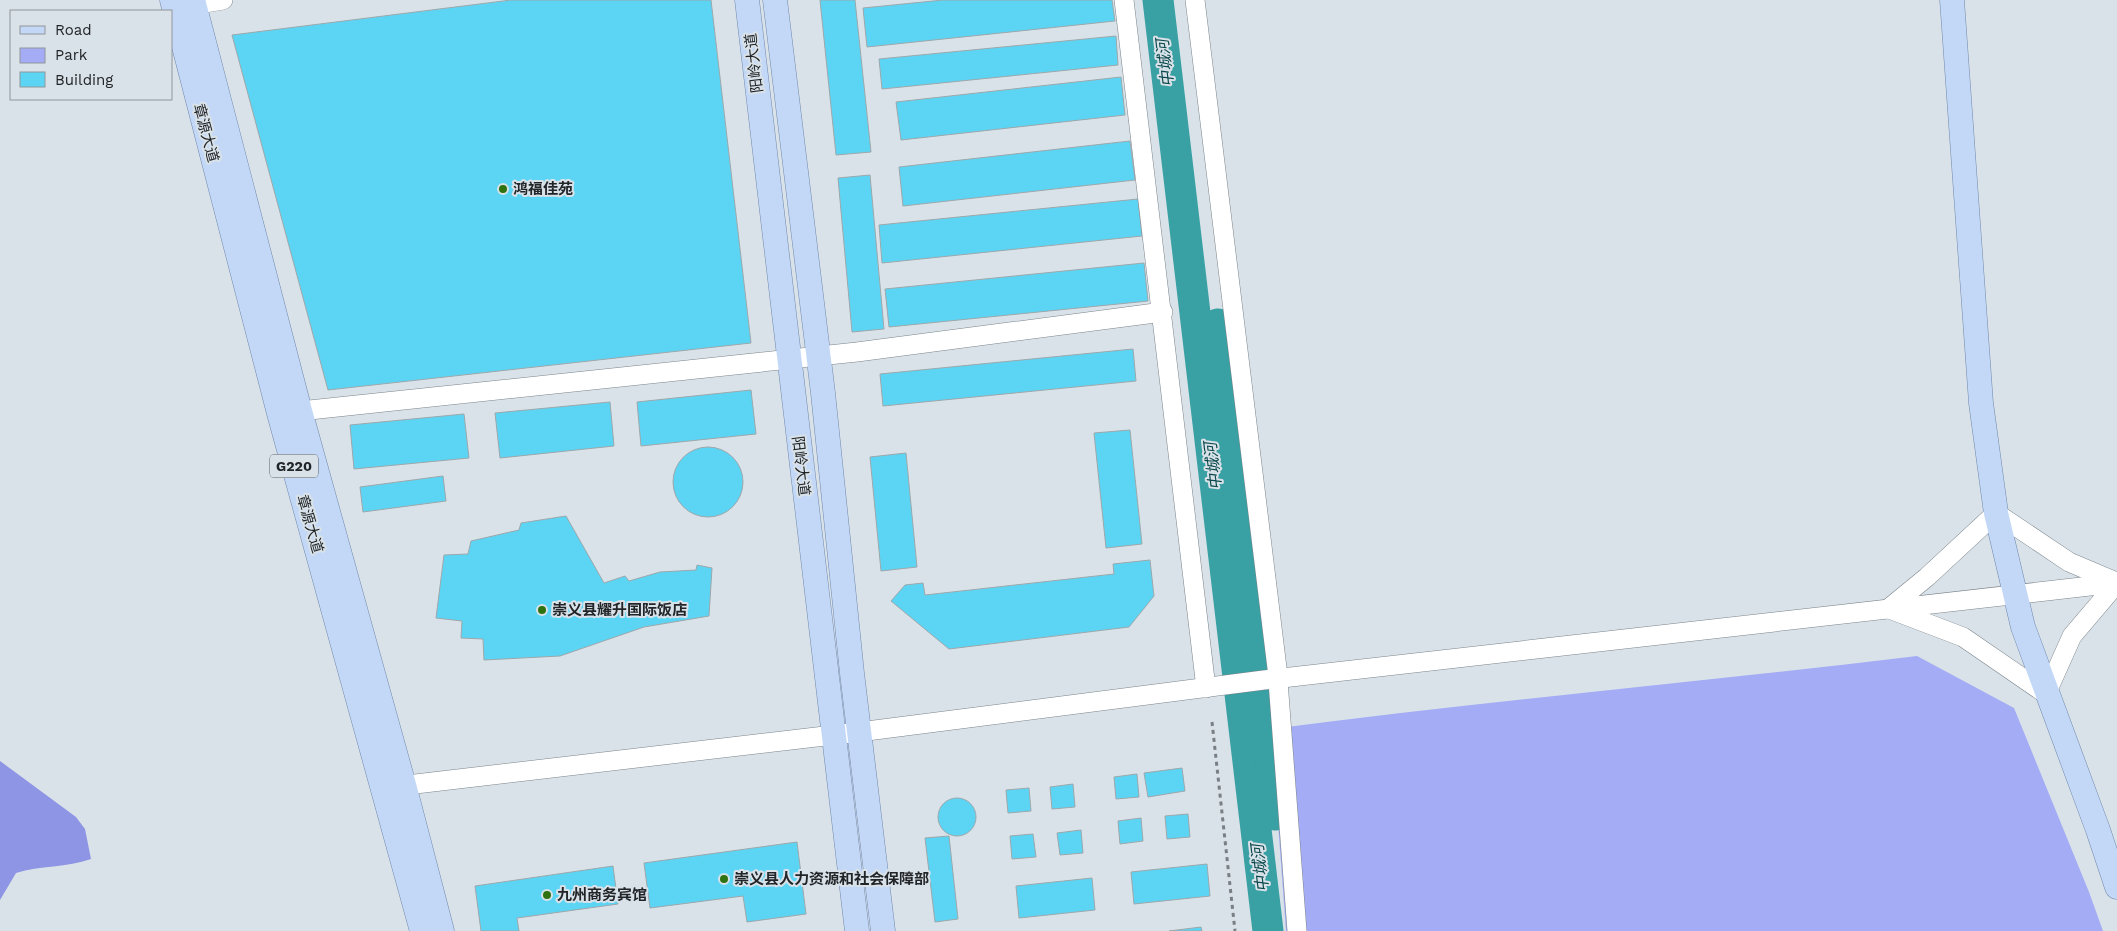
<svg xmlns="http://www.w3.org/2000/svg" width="2117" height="931" viewBox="0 0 2117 931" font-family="'Work Sans','Noto Sans SC',sans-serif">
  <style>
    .green { fill: #a3acf4 }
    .forest { fill: #8d95e4 }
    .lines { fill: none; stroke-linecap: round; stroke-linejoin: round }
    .river { stroke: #39a0a3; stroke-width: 31 }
    .building { fill: #5cd5f5; stroke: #9ca8ab }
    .minor-casing { stroke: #7c858b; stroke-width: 20 }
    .major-casing { stroke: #7188ab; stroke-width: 25 }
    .path { stroke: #7a7f84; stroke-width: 3; stroke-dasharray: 4 4; stroke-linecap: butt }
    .minor { stroke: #fff; stroke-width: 19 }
    .major { stroke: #c3d8f7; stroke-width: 24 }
    .poi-dot { fill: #2e7211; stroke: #d9e2e9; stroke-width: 2 }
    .labels { text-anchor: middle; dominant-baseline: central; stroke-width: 4; stroke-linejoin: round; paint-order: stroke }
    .shield { fill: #d9e2e9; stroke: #595e62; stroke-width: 1 }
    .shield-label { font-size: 14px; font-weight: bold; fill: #222528 }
    .street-label { font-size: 15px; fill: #222528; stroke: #d9e2e9 }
    .poi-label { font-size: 15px; font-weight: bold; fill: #222528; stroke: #d9e2e9; text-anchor: start }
    .water-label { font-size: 16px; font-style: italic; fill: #0a484b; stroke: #d9e2e9 }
  </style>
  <rect width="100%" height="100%" fill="#d9e2e9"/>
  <path class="green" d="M1917 656 2014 708 2089 892 2103 931H1286L1271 729C1486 701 1702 682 1917 656Z"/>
  <path class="forest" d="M0 761 76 817 85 829 91 859C67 868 40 865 16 873L0 900Z"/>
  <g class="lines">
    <g class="river">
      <path d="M1158 0 1268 931"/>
      <path d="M1218 324 1268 732 1275 815"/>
    </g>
  </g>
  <g class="building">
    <path d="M511 0H711L751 343 328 390 232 35Z"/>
    <path d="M820 0H855L871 152 836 155Z"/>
    <path d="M943 0H1112L1115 21 867 47 863 8Z"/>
    <path d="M1116 36 1118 65 882 89 879 59Z"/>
    <path d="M1121 77 1125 115 901 140 896 102Z"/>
    <path d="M1130 141 1135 180 903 206 899 167Z"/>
    <path d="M870 175 884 329 852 332 838 178Z"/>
    <path d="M1138 199 1142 236 882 263 879 225Z"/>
    <path d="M1144 263 1148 301 889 327 885 289Z"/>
    <path d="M1133 349 1136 381 883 406 880 374Z"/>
    <path d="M751 390 756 434 641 446 637 402Z"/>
    <path d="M610 402 614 446 500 458 495 413Z"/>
    <path d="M464 414 469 458 354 469 350 425Z"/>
    <path d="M1130 430 1142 544 1106 548 1094 433Z"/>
    <circle cx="708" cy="482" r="35"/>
    <path d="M906 453 917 567 881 571 870 457Z"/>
    <path d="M443 476 446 501 363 512 360 487Z"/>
    <path d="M566 516 604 583 625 576 629 581 660 572 696 570 697 565 712 568 709 616 644 627 560 656 484 660 483 639 461 638 462 621 436 618 444 555 468 554 471 541 519 530 521 523Z"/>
    <path d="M1150 560 1154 596 1129 627 949 649 891 601 905 585 923 583 925 595 1114 574 1113 564Z"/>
    <path d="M1182 768 1185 791 1148 797 1144 773Z"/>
    <path d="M1137 774 1139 797 1116 799 1114 777Z"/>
    <path d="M1073 784 1075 807 1052 809 1050 787Z"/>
    <path d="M1029 788 1031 811 1008 813 1006 790Z"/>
    <circle cx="957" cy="817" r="19"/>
    <path d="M1188 814 1190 837 1167 839 1165 816Z"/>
    <path d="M1141 818 1143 841 1120 844 1118 821Z"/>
    <path d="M1081 830 1083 853 1060 855 1057 833Z"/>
    <path d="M1033 834 1036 857 1012 859 1010 836Z"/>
    <path d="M949 836 958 919 935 922 925 838Z"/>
    <path d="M797 842 806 914 747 922 743 896 650 908 644 863Z"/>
    <path d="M1207 864 1210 896 1134 904 1131 872Z"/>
    <path d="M613 866 618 904 517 918 519 931H481L475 886Z"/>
    <path d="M1092 878 1095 910 1019 918 1016 886Z"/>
    <path d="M1201 927 1202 931H1169Z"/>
  </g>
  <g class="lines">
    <defs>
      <g id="minor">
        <path d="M1124 0 1206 688"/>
        <path d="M1195 0 1277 668 1297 931"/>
        <path d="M180 7 223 0"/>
        <path d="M288 414 300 411 857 352 1163 312"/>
        <path d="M1888 609 1927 577 1996 513 2069 562 2116 582"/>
        <path d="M1892 610 1963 637 2046 694 2072 636 2117 583"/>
        <path d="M390 787 859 732 1264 680 2117 583"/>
      </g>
      <g id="major">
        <path d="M172 0 280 417 422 931"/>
        <path d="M193 0 300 411 404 785 442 931"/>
        <path d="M747 0 857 931"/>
        <path d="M775 0 823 393 852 673 883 931"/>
        <path d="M1952 0 1981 403 1996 513 2023 627 2098 830 2117 887"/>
      </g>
    </defs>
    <use href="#minor" class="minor-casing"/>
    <use href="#major" class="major-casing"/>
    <path class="path" d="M1212 722 1235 931"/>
    <use href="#minor" class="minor"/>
    <use href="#major" class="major"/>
  </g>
  <g class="poi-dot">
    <circle cx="503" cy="189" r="5"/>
    <circle cx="542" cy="610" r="5"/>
    <circle cx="724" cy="879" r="5"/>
    <circle cx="547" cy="895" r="5"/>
  </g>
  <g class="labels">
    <rect class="shield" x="270" y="454.5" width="48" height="23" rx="4"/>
    <g class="shield-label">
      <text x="294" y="466">G220</text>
    </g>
    <g class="street-label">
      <text transform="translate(754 63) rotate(-97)">阳岭大道</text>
      <text transform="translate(206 133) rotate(75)">章源大道</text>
      <text transform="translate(801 466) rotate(83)">阳岭大道</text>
      <text transform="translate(310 524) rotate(74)">章源大道</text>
    </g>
    <g class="poi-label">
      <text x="513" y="189">鸿福佳苑</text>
      <text x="552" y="610">崇义县耀升国际饭店</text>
      <text x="734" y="879">崇义县人力资源和社会保障部</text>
      <text x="557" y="895">九州商务宾馆</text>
    </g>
    <g class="water-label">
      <text transform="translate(1165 63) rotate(-97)">中城河</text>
      <text transform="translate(1213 466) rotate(-97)">中城河</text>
      <text transform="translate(1260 868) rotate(-97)">中城河</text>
    </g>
  </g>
  <rect x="10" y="10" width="162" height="90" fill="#d9e2e9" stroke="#90969c"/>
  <rect x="20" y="26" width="25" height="8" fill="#c3d8f7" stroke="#90969c"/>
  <text x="55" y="35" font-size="15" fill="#222528">Road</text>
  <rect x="20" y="48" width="25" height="15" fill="#a3acf4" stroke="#90969c"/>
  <text x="55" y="60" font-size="15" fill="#222528">Park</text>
  <rect x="20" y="72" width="25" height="15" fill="#5cd5f5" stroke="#90969c"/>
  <text x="55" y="85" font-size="15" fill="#222528">Building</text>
</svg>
